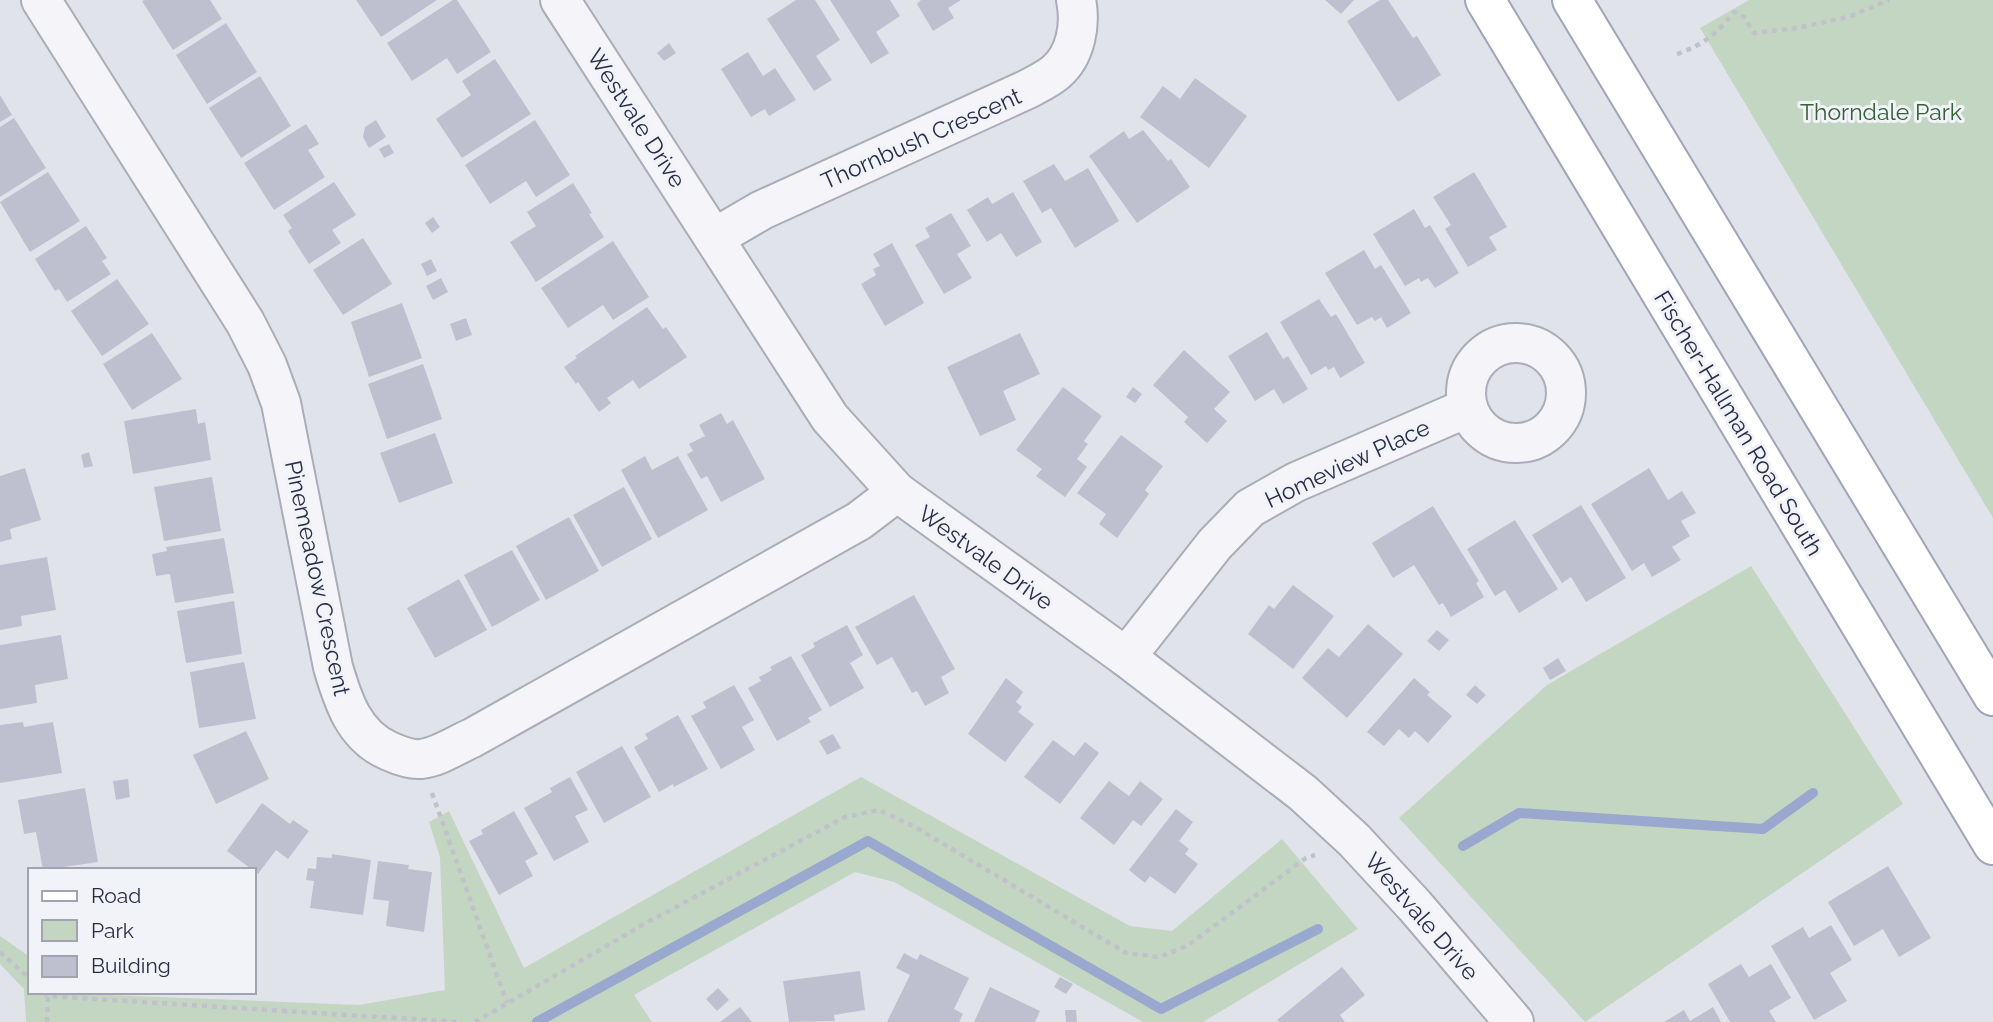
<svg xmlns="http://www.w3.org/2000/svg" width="1993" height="1022" viewBox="0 0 1993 1022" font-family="Raleway,sans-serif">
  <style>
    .green { fill: #c2d6c2 }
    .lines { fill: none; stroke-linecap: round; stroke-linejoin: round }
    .stream { stroke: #9aa7ce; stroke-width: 10 }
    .building { fill: #bec0cf }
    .minor-casing { stroke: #aaacb9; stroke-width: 42 }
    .major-casing { stroke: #a0a4b8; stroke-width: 42 }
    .path { stroke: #c0c1ca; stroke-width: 4.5; stroke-dasharray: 5 5; stroke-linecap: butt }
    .minor { stroke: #f5f5f9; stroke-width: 38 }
    .major { stroke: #fff; stroke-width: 38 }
    .labels { text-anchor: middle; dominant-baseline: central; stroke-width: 6; stroke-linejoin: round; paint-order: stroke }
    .park-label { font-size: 23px; fill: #346236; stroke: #f1f3f8 }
    .street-label { font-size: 23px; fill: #282c45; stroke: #f1f3f8 }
  </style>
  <rect width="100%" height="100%" fill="#e1e3eb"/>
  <g class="green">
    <path d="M1749 0H1993V518L1700 28Z"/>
    <path d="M1751 566 1903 804 1585 1022 1399 818 1547 685Z"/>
    <path d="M861 777 1130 926 1172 931 1282 839 1358 929 1203 1022H1143L894 882 855 872 634 995 652 1022H26L24 989 0 964V936L30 957V992H103L110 995 359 1005 445 990 440 857 429 822 449 811 524 968Z"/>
  </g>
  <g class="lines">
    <g class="stream">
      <path d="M1463 846 1519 813 1763 829 1813 793"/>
      <path d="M537 1022 868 841 1161 1009 1318 929"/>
    </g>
  </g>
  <g class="building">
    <path d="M145 0H210L222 19 173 50 142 1Z"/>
    <path d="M356 0H437L381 37Z"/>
    <path d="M453 0H457L491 52 457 74 447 58 412 81 387 43Z"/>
    <path d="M796 0H815L840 40 816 56 832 80 814 91 767 19Z"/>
    <path d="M830 0H890L900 16 876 32 889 53 871 64Z"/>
    <path d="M921 0H961L948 8 954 18 933 31 917 4Z"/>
    <path d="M1325 0H1354L1341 14Z"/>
    <path d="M1380 0H1388L1413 38 1417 36 1441 75 1398 102 1347 21Z"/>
    <path d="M226 23 257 72 207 104 176 55Z"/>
    <path d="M669 43 676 53 664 61 657 53Z"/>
    <path d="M748 52 763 76 775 68 796 100 769 116 765 109 751 117 721 69Z"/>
    <path d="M495 59 531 114 462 158 436 119 471 95 462 81Z"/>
    <path d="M260 76 291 126 241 158 209 108Z"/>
    <path d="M1195 78 1247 116 1209 168 1140 117 1163 86 1180 99Z"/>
    <path d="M0 95 12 115 0 122Z"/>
    <path d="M14 118 46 168 0 197V127Z"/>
    <path d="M376 120 386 137 369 148 363 137 365 127Z"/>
    <path d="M535 120 570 175 536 197 526 181 490 204 465 165Z"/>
    <path d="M306 124 319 144 308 150 325 177 274 210 244 163Z"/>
    <path d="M1143 130 1168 161 1171 159 1190 187 1137 223 1089 156 1124 131 1129 139Z"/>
    <path d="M389 144 394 153 384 158 379 149Z"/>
    <path d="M1054 164 1065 181 1088 168 1119 221 1075 248 1051 208 1042 213 1023 181Z"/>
    <path d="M48 172 80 221 30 252 0 202Z"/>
    <path d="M1474 172 1507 227 1489 237 1497 250 1468 267 1445 229 1451 225 1433 197Z"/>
    <path d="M334 182 356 215 332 230 341 243 309 264 288 231 292 228 283 215Z"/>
    <path d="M573 183 592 213 589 214 604 237 536 282 510 242 536 226 527 212Z"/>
    <path d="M1013 192 1042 242 1016 257 1001 233 987 242 967 210 988 197 992 204Z"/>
    <path d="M1414 209 1425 228 1430 225 1459 273 1435 288 1428 278 1421 282 1419 278 1405 286 1373 234Z"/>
    <path d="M951 213 971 246 957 254 972 278 944 294 915 245 930 237 925 228Z"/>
    <path d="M433 217 440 227 432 233 425 223Z"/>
    <path d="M86 226 107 258 102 261 111 274 67 302 59 289 55 291 35 259Z"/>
    <path d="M363 238 392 284 343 315 313 270Z"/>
    <path d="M613 241 649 297 613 320 603 305 568 328 541 288Z"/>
    <path d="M892 243 924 303 885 326 861 284 876 275 873 269 880 266 873 254Z"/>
    <path d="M1364 250 1375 269 1381 265 1411 313 1387 328 1381 317 1375 321 1372 317 1357 325 1325 273Z"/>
    <path d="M431 259 437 271 427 276 421 264Z"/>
    <path d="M441 278 448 292 433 300 426 286Z"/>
    <path d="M117 279 149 324 102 356 71 311Z"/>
    <path d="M1319 299 1331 317 1336 314 1365 363 1340 378 1334 367 1328 370 1326 366 1311 375 1280 322Z"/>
    <path d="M402 303 422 358 369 377 351 322Z"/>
    <path d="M647 307 663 329 666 327 687 357 639 389 633 380 607 398 611 403 599 412 578 382 576 384 564 367 577 358 575 356Z"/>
    <path d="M466 318 472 335 456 341 450 324Z"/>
    <path d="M1267 332 1283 359 1288 356 1308 389 1283 404 1274 389 1255 401 1228 356Z"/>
    <path d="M152 333 182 379 132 410 103 364Z"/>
    <path d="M1020 333 1040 374 1003 391 1016 420 980 436 947 367Z"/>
    <path d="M1184 350 1230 392 1214 409 1227 421 1207 443 1184 422 1188 417 1153 385Z"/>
    <path d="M423 364 442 419 387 439 368 384Z"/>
    <path d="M1063 387 1102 416 1084 441 1088 444 1077 459 1087 467 1065 497 1036 476 1042 469 1016 450Z"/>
    <path d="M1133 387 1142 394 1135 403 1126 397Z"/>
    <path d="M196 409 198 424 205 422 211 460 133 474 124 421Z"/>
    <path d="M721 413 727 424 733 420 765 479 721 502 707 476 701 479 687 454 693 451 689 444 705 436 699 425Z"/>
    <path d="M435 433 453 483 399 503 380 453Z"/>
    <path d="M1121 435 1163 466 1145 490 1149 494 1117 538 1099 524 1106 514 1077 493Z"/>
    <path d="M89 452 93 466 84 468 81 455Z"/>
    <path d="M645 456 652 470 678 456 708 510 658 538 621 470Z"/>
    <path d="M25 468 41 520 10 529 12 539 0 542V476Z"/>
    <path d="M1649 468 1668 500 1682 491 1696 513 1681 521 1690 536 1672 547 1681 560 1652 577 1644 563 1632 571 1591 504Z"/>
    <path d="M212 477 221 531 164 541 154 487Z"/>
    <path d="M624 487 652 539 602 567 573 515Z"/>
    <path d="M1581 505 1626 578 1586 602 1571 577 1562 583 1532 535Z"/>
    <path d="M1433 506 1479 581 1476 583 1484 597 1451 617 1443 603 1439 605 1414 565 1393 578 1372 543Z"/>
    <path d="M569 517 599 571 546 600 516 546Z"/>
    <path d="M1515 520 1558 589 1519 613 1505 590 1495 596 1467 549Z"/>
    <path d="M224 538 234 593 175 603 170 574 156 576 152 554 167 551 166 547Z"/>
    <path d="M512 550 540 600 492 627 464 575Z"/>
    <path d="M47 557 56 610 21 616 22 626 0 630V565Z"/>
    <path d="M459 579 487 630 435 658 407 608Z"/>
    <path d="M1293 585 1334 616 1293 669 1248 634 1269 605 1274 609Z"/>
    <path d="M914 595 955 669 941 677 949 693 925 706 917 691 912 693 892 657 877 665 855 627Z"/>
    <path d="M234 601 242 654 186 663 177 611Z"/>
    <path d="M1368 624 1403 654 1347 718 1302 678 1328 648 1339 657Z"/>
    <path d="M847 625 863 655 850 663 864 688 830 707 801 655 815 647 813 643Z"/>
    <path d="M1437 630 1449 640 1439 651 1427 641Z"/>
    <path d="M61 635 68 679 35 685 37 703 0 709V645Z"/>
    <path d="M791 656 822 710 808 718 811 722 777 741 748 688 761 681 759 677 772 670 770 667Z"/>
    <path d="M1558 658 1566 671 1550 680 1543 668Z"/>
    <path d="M244 662 256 719 199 728 190 672Z"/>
    <path d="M1006 678 1023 692 1016 702 1022 707 1018 712 1034 724 1005 762 968 734Z"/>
    <path d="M1414 678 1430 692 1427 695 1452 716 1428 743 1415 731 1409 738 1399 729 1384 746 1367 732Z"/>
    <path d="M734 685 754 720 742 727 755 750 721 769 691 716 706 708 703 702Z"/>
    <path d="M1475 685 1486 695 1477 704 1466 695Z"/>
    <path d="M678 715 708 769 674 787 673 784 659 792 634 747 648 739 645 734Z"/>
    <path d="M23 722 24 727 53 722 62 773 0 783V725Z"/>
    <path d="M246 731 269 779 216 804 193 755Z"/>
    <path d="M833 734 841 748 827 755 819 741Z"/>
    <path d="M1053 740 1074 756 1085 742 1099 753 1060 804 1024 777Z"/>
    <path d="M622 746 651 797 604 823 576 772Z"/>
    <path d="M570 777 588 810 575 816 589 842 554 861 524 808 552 792 550 788Z"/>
    <path d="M128 779 130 797 116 800 113 781Z"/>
    <path d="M1109 781 1129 796 1140 781 1163 799 1141 826 1133 820 1114 845 1080 818Z"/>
    <path d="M85 788 98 862 43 870 36 832 24 834 18 800Z"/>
    <path d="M262 803 290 824 293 820 309 831 288 859 276 850 258 874 227 851Z"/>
    <path d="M1176 809 1193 822 1179 841 1189 849 1185 854 1198 864 1175 894 1150 876 1145 883 1129 870Z"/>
    <path d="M514 811 538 854 525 861 533 876 499 895 469 841 483 834 481 830Z"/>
    <path d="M332 854 371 860 363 915 310 908 314 881 306 880 308 868 316 869 317 857 332 858Z"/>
    <path d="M378 861 409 865 408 869 432 872 424 932 386 926 389 901 373 899Z"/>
    <path d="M1888 866 1931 938 1899 957 1883 929 1854 946 1828 902Z"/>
    <path d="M1831 925 1852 960 1830 973 1847 1001 1814 1020 1771 946 1803 927 1809 938Z"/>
    <path d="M904 953 917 960 920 954 969 978 954 1009 963 1014 959 1022H887L910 975 896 968Z"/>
    <path d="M1741 964 1749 977 1771 964 1791 998 1769 1011 1776 1022H1730L1708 984Z"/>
    <path d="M1342 967 1365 995 1340 1015 1345 1022H1279L1277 1020Z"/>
    <path d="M860 971 865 1010 834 1015 835 1021 789 1022 783 981Z"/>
    <path d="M1060 977 1073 984 1066 994 1054 987Z"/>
    <path d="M990 987 1040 1011 1035 1022H974Z"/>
    <path d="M718 988 729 1000 717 1011 706 999Z"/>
    <path d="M740 1007 752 1022H720Z"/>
    <path d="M1713 1007 1721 1022H1664L1684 1010 1690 1021Z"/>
    <path d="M1065 1010H1076L1077 1022H1066Z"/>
  </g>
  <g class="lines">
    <defs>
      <g id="minor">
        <path d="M41 0 245 322 267 365 281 403 333 667C343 701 354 736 389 751 398 755 411 760 421 759 439 757 456 745 472 738L859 521 897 492"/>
        <path d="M560 0 830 418 897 492 1126 657 1303 793 1354 840 1415 906 1514 1022"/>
        <path d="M714 238 762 210 1028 89C1037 84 1048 79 1056 72 1076 55 1081 24 1076 0"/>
        <circle cx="1516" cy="393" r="50"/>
        <path d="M1126 657 1215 544 1250 508 1296 482 1467 408"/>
      </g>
      <g id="major">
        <path d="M1485 0 1993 845"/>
        <path d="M1572 0 1993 696"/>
      </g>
    </defs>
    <use href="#minor" class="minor-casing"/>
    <use href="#major" class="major-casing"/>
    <g class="path">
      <path d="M1677 54C1703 45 1718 33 1734 12L1744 17 1754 33 1797 28 1848 17 1889 0"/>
      <path d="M432 793 507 1003"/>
      <path d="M0 952 30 979"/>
      <path d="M44 992 48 996 458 1022"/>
      <path d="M47 1022 48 996"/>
      <path d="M475 1022 646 923 845 817 879 810 915 827 1126 953 1159 957 1187 946 1306 858 1315 855"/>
    </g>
    <use href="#minor" class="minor"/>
    <use href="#major" class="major"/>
  </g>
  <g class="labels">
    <g class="park-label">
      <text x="1881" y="111">Thorndale Park</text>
    </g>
    <g class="street-label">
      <text transform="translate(637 118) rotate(57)">Westvale Drive</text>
      <text transform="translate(921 138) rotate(-24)">Thornbush Crescent</text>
      <text transform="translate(1739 423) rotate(59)">Fischer-Hallman Road South</text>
      <text transform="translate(1347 463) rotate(-25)">Homeview Place</text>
      <text transform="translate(986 557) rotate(36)">Westvale Drive</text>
      <text transform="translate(318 578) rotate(78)">Pinemeadow Crescent</text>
      <text transform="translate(1422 916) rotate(49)">Westvale Drive</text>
    </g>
  </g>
  <rect x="28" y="868" width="228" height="126" fill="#f1f3f8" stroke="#a1a3b0" stroke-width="2"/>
  <rect x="42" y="891" width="35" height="10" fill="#ffffff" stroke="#a1a3b0" stroke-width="2"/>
  <text x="91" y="903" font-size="21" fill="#282c45">Road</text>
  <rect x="42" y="920" width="35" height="21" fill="#c2d6c2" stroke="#a1a3b0" stroke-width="2"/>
  <text x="91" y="938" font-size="21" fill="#282c45">Park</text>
  <rect x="42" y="956" width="35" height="21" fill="#bec0cf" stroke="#a1a3b0" stroke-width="2"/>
  <text x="91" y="973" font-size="21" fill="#282c45">Building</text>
</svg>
